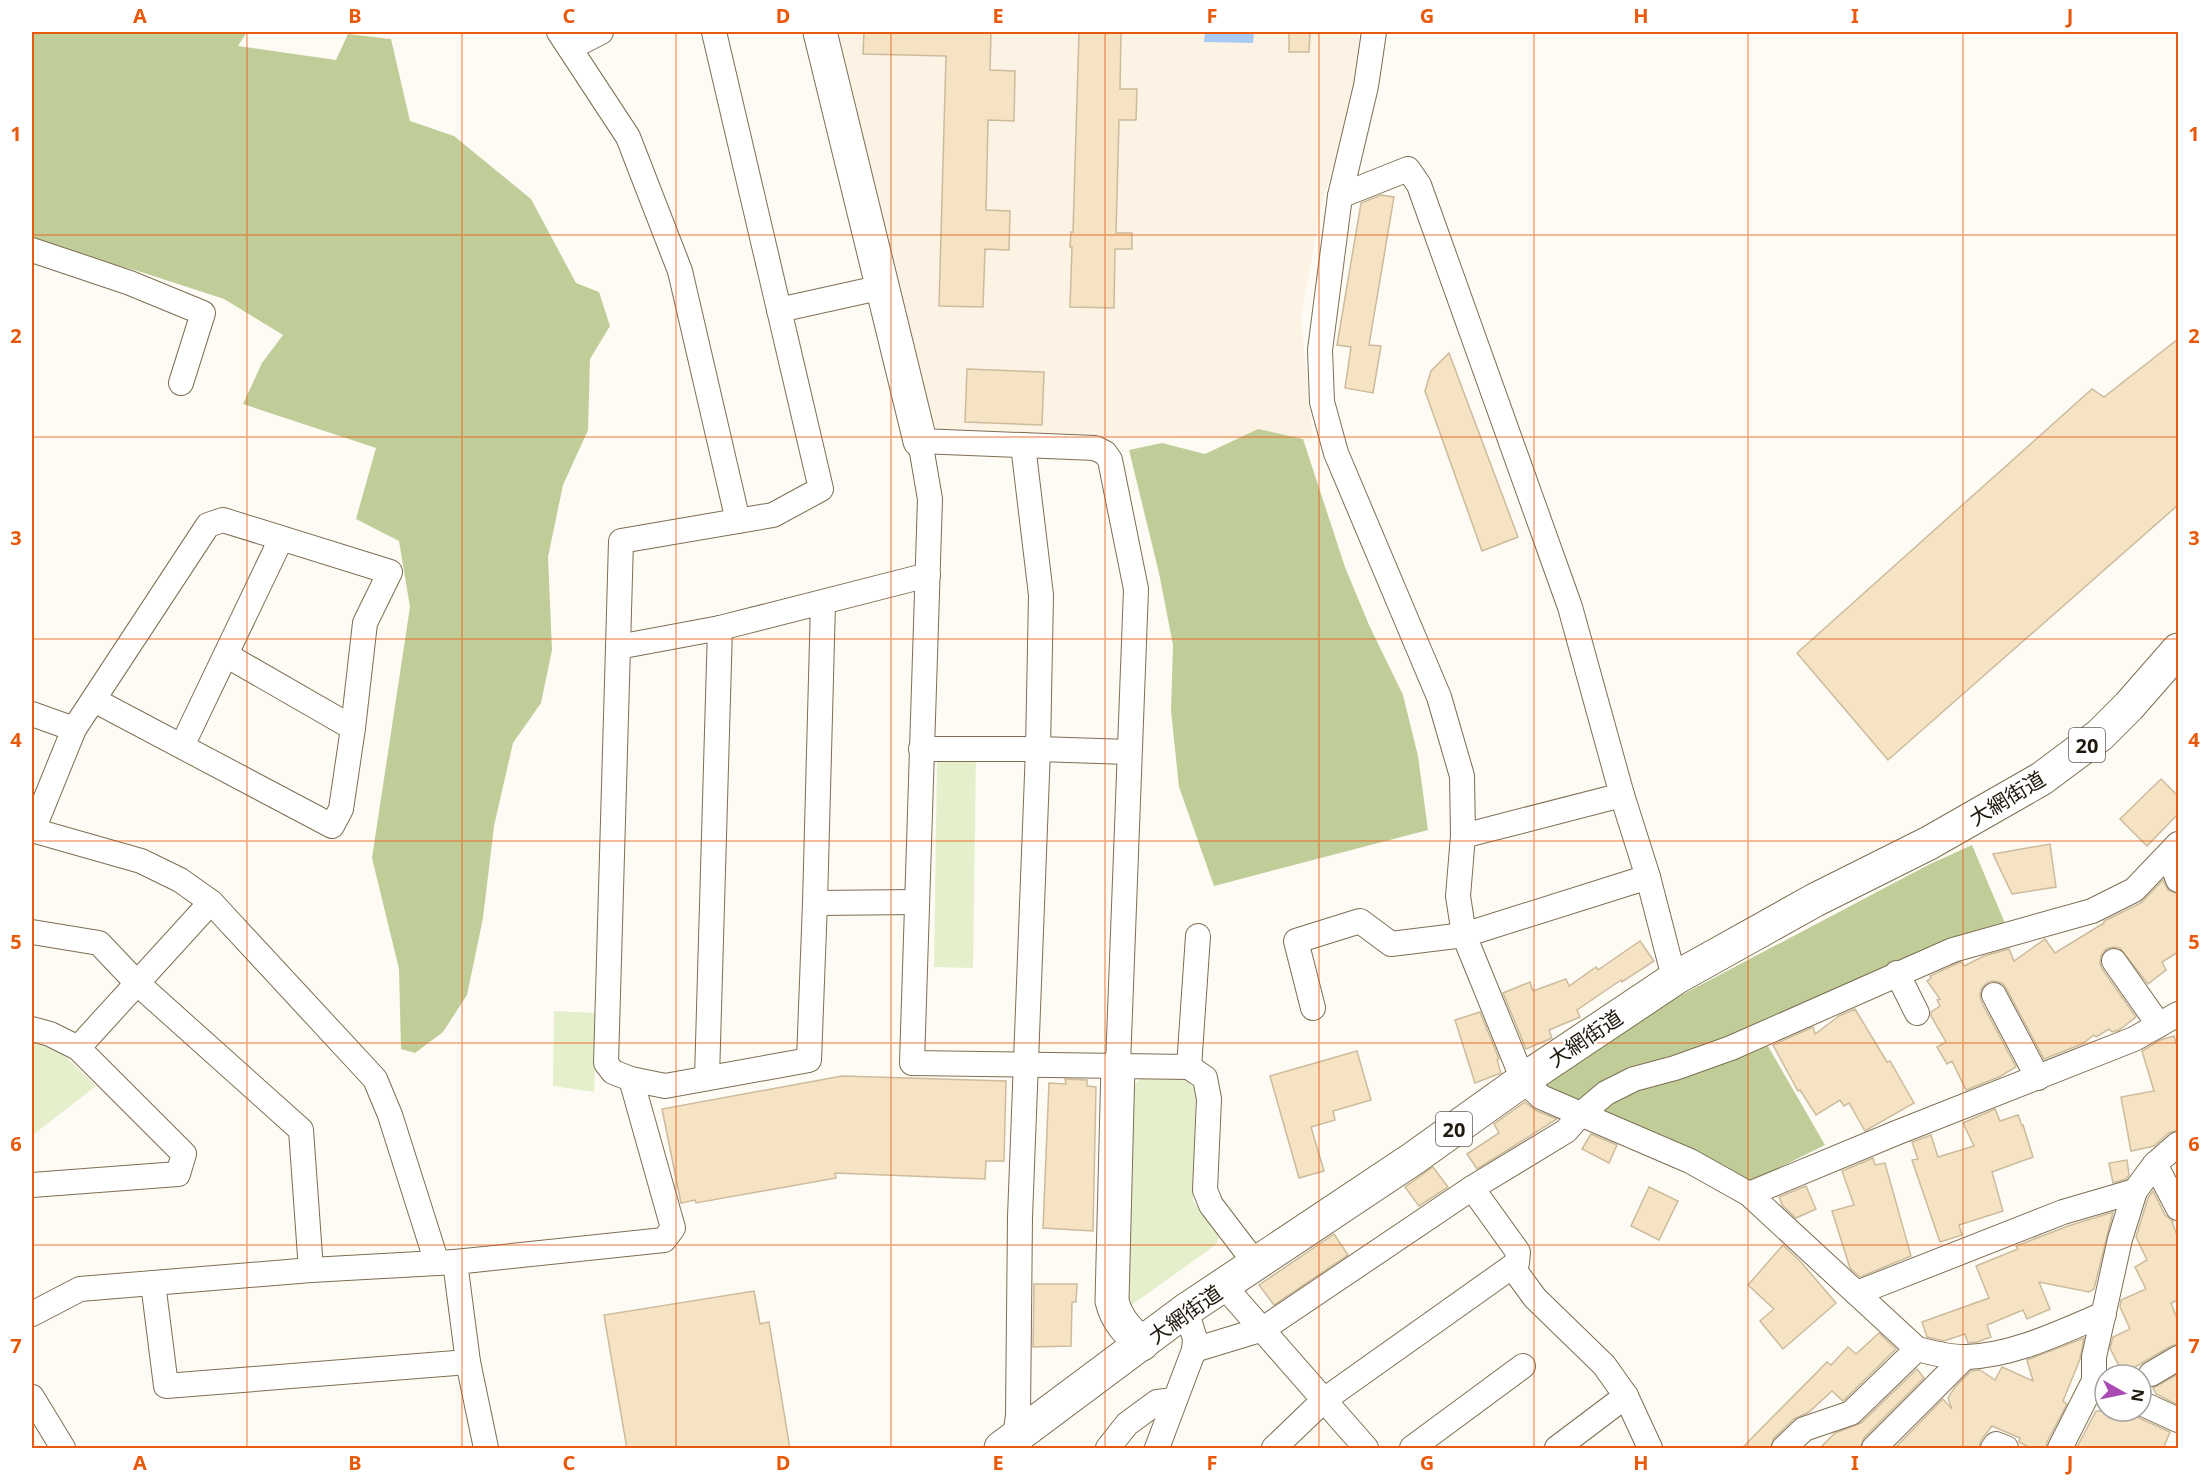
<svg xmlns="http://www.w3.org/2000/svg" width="2210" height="1480" viewBox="0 0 2210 1480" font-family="'Noto Sans','Noto Sans JP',sans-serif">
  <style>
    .built { fill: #fcf3e4 }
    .green { fill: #e6efcc }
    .forest { fill: #c0cd99 }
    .water { fill: #a7cbf5 }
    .building { fill: #f5e3c4; stroke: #ccbb9d; stroke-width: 1.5 }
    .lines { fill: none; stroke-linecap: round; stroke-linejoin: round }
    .street-casing { stroke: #7e6e52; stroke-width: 26 }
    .secondary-casing { stroke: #7e6e52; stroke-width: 35 }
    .primary-casing { stroke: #7e6e52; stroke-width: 35 }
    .street { stroke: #fff; stroke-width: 24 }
    .secondary { stroke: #fff; stroke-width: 33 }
    .primary { stroke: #fff; stroke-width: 33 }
    .grid { fill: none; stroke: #e8590c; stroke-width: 1.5; stroke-opacity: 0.55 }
    .labels { text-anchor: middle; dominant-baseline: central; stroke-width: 4.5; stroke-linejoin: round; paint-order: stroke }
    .shield { fill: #fff; stroke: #635e56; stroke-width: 1.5 }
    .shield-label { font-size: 20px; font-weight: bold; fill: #20190e }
    .street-label { font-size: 21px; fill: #20190e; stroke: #fff }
    .neatline { fill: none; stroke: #e8590c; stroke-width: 2 }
    .grid-label { font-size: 20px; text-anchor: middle; font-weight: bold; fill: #e8590c }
  </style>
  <rect width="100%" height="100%" fill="#fefbf4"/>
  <path class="built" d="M831 32H1360L1349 121 1323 198 1301 317 1313 441 943 432 926 419Z"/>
  <g class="green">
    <path d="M937 756 976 757 973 968 934 967Z"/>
    <path d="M554 1011 598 1013 594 1092 553 1086Z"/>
    <path d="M32 1038 49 1041 96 1086 34 1134 32 1130Z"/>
    <path d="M1141 1077 1187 1080 1196 1092 1193 1201 1219 1235 1217 1244 1129 1307 1124 1299 1130 1091Z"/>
  </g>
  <g class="forest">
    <path d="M32 32H247L238 46 336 60 348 34 391 39 410 121 454 136 531 199 576 283 599 292 610 326 590 359 588 430 563 485 548 557 552 650 541 703 513 743 494 826 483 918 467 995 443 1032 415 1053 401 1049 399 969 372 858 410 607 399 541 356 519 376 448 243 404 262 363 283 335 224 299 138 271 80 256 32 237Z"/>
    <path d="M1258 429 1303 439 1345 567 1369 625 1403 695 1418 756 1428 830 1214 886 1179 787 1171 711 1173 645 1159 573 1129 450 1162 443 1205 454Z"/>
    <path d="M1972 845 2007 928 1756 1031 1626 1073 1571 1105 1545 1093 1543 1082 1674 999 1928 865Z"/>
    <path d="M1765 1041 1825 1145 1746 1184 1595 1112 1631 1086Z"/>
  </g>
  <path class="water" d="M1205 32H1254L1253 43 1204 42Z"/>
  <g class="building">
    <path d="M864 32H991L990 70 1015 71 1014 121 988 120 986 210 1010 211 1009 250 985 249 983 307 939 306 946 56 863 54Z"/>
    <path d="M1079 32H1121L1120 89H1137L1136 120H1119L1116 233H1132V249H1115L1114 308 1070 307 1072 247H1070L1071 232H1073Z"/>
    <path d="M1289 32H1310L1309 52H1289Z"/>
    <path d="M1381 195 1394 197 1369 345 1381 346 1373 393 1345 388 1351 347 1337 345 1361 203Z"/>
    <path d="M2178 339V505L1888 760 1797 653 2092 389 2104 397Z"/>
    <path d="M1449 353 1518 537 1482 551 1425 391 1431 371Z"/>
    <path d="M967 369 1044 372 1042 425 965 422Z"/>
    <path d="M2161 779 2178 796V814L2147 846 2120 819Z"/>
    <path d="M2050 844 2056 887 2012 894 1993 854Z"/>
    <path d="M2163 880 2168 890 2178 894V952L2162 962 2166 970 2148 984 2120 948 2113 947 2106 949 2101 956 2100 963 2102 969 2136 1017 2119 1030 2112 1032 2109 1029 2096 1037 2094 1035 2082 1044 2044 1059 2006 988 2002 983 1995 981 1988 982 1982 988 1980 994 1981 1001 2016 1067 1999 1077 1966 1090 1952 1061 1947 1064 1937 1047 1946 1042 1931 1016V1012L1940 1006 1937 1000 1940 999 1927 981 1931 978 1930 976 1958 963 1962 962 1964 966 1984 956 2009 949 2014 961 2045 939 2055 953 2104 923V921L2141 903Z"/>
    <path d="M1640 941 1654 961 1622 982 1621 980 1577 1010 1580 1017 1549 1030 1552 1038 1526 1049 1503 993 1530 982 1533 991 1566 979 1569 986 1596 967 1598 970Z"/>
    <path d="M1855 1009 1887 1062 1890 1061 1914 1103 1865 1131 1849 1103 1844 1106 1840 1100 1816 1115 1800 1090 1798 1091 1773 1045 1813 1027 1815 1034 1839 1016Z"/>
    <path d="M1480 1012 1499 1059 1497 1060 1501 1073 1475 1083 1455 1020Z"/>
    <path d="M2174 1036 2178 1050V1130L2169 1133 2154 1146 2131 1151 2121 1097 2154 1091 2142 1051 2160 1040Z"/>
    <path d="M1357 1051 1371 1100 1333 1111 1335 1120 1311 1127 1324 1171 1299 1178 1270 1076Z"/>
    <path d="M842 1076 1006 1081 1004 1161H986L985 1179 835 1173 836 1178 696 1203 695 1200 681 1203 662 1109Z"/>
    <path d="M1065 1079 1087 1080V1086L1096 1087 1093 1231 1043 1228 1049 1083 1066 1084Z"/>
    <path d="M1525 1102 1535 1110 1557 1119 1477 1169 1467 1154 1499 1133 1494 1124Z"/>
    <path d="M1995 1109 2000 1121 2018 1115 2022 1126 2023 1125 2033 1157 1992 1172 2003 1211 1959 1225 1962 1235 1940 1242 1912 1160 1918 1159 1912 1142 1931 1135 1938 1157 1974 1146 1963 1123Z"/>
    <path d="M1591 1134 1617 1145 1609 1163 1582 1149Z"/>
    <path d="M1873 1158 1875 1165 1885 1163 1911 1256 1860 1277 1850 1268 1832 1211 1854 1205 1842 1171Z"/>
    <path d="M2127 1160 2129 1175 2126 1179 2113 1183 2109 1163Z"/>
    <path d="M1433 1167 1448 1187 1419 1206 1405 1187Z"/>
    <path d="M1806 1186 1816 1209 1796 1218 1783 1206 1779 1197Z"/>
    <path d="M1649 1187 1678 1201 1659 1240 1631 1226Z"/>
    <path d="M2153 1191 2165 1215 2173 1221 2172 1222 2178 1238V1300L2171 1303 2178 1321V1344L2171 1346 2123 1374 2110 1348 2113 1337 2130 1329 2120 1307 2121 1300 2146 1289 2135 1267 2147 1260 2136 1237 2148 1198Z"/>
    <path d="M2113 1212 2094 1289 2089 1292 2039 1282 2050 1309 2027 1319 2023 1310 1987 1325 1991 1337 1977 1342 1968 1343 1965 1334 1944 1341 1927 1337 1922 1322 1989 1298 1976 1266 2018 1249 2016 1246 2068 1226Z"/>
    <path d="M1334 1234 1348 1255 1274 1305 1259 1285Z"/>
    <path d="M1783 1245 1800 1261 1836 1303 1783 1349 1760 1321 1774 1309 1748 1285Z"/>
    <path d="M1034 1284H1077L1076 1302H1072L1071 1346 1033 1347Z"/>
    <path d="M754 1291 760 1324 769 1322 790 1449H627L604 1315Z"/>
    <path d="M1879 1333 1896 1349 1843 1401 1832 1391 1809 1412 1794 1419 1774 1438 1770 1449H1741L1827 1362 1831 1365 1848 1347 1856 1354Z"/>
    <path d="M2084 1338 2080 1359 2063 1401 2067 1404 2047 1442 2046 1449H2032L2019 1442 2020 1438 1992 1426 1981 1440 1979 1449H1894L1943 1399 1952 1409 1948 1398 1955 1387 1971 1371 1980 1370 1995 1380 2002 1367 2033 1381 2027 1360Z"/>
    <path d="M1917 1369 1924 1378 1864 1438 1860 1449H1819L1835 1433 1861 1423Z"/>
    <path d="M2178 1374V1405L2156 1394 2153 1388Z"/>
    <path d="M2096 1411H2129L2135 1416 2170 1432 2163 1449H2076Z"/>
  </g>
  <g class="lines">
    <defs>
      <g id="street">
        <path d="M559 32 628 137 680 271 738 521"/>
        <path d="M1374 32 1366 86 1340 196 1320 350 1322 402 1336 453 1439 697 1462 776 1463 836 1458 896 1464 935 1523 1080 1541 1097 1690 1161 1749 1194 1917 1349C1933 1353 1951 1358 1967 1357 2016 1355 2060 1332 2104 1314"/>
        <path d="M570 48 601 32"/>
        <path d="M1340 196 1408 169 1419 185 1570 607 1622 795 1648 877 1671 966 1677 977"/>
        <path d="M32 250 130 283 203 313 181 383"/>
        <path d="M779 310 883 287"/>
        <path d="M823 603 815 903 809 1060 665 1086 631 1079 613 1072 606 1063 618 647 720 628 928 575"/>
        <path d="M618 647 621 541 773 515 821 489 714 32"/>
        <path d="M226 655 353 728"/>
        <path d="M32 714 74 729"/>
        <path d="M182 746 281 539"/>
        <path d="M921 749H1038L1129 752"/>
        <path d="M32 830 141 861 180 880 211 902 375 1079 390 1115 437 1263"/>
        <path d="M33 830 74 729 208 525 223 520 390 572 365 623 353 728 341 809 332 826 94 700"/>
        <path d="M1463 836 1622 795"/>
        <path d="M2169 855 2178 880"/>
        <path d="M815 903 917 902"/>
        <path d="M32 932 99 943 137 983 301 1130 311 1270"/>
        <path d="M2114 961 2159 1025"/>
        <path d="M1897 973 1917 1013"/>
        <path d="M1994 995 2038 1078"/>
        <path d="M1313 1008 1296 941 1360 921 1391 944 1464 935 1648 877"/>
        <path d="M32 1029 50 1034 78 1048 184 1154 178 1174 32 1185"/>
        <path d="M78 1048 211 902"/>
        <path d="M1118 1065 1136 589 1110 460 1105 453 1095 448 920 441 930 499 912 1063 1189 1067 1205 1078 1209 1099 1205 1190 1211 1205 1256 1264"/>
        <path d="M1189 1067 1198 936"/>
        <path d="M707 1078 720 628"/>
        <path d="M2155 1164 2178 1208"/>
        <path d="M1749 1194 1896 1133 2134 1039 2178 1014"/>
        <path d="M455 1262 468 1362 486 1448"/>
        <path d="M1513 1268 1535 1298 1604 1365 1626 1396 1650 1448"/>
        <path d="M153 1283 166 1386 468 1362"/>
        <path d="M1224 1286 1366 1448"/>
        <path d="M1857 1293 2063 1212 2135 1191"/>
        <path d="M32 1314 80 1289 311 1270 455 1262 664 1240 673 1228 631 1079"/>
        <path d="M1194 1350 1263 1329 1472 1188 1566 1131 1581 1114 1606 1093 1634 1079 1675 1068 1731 1048 1953 950 2092 911 2134 890 2178 844"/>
        <path d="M2151 1374 2178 1358"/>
        <path d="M2105 1386 2094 1381V1357L2120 1239 2135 1191 2155 1164 2178 1144"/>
        <path d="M32 1397 63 1448"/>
        <path d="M2141 1403 2178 1420"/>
        <path d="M1015 1438 1018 1415 1020 1217 1038 749 1041 595 1023 445"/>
        <path d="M1108 1448 1127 1424 1157 1402 1174 1400"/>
        <path d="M1157 1448 1194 1350 1195 1339 1186 1310"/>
        <path d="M1274 1448 1324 1400 1517 1263 1518 1252 1472 1188"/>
        <path d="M1412 1448 1523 1366"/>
        <path d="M1557 1448 1626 1396"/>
        <path d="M1784 1448 1804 1429 1851 1413 1917 1349"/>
        <path d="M1874 1448 1965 1357"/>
        <path d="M1993 1448 1996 1444 2006 1448"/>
        <path d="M2060 1448 2094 1381"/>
      </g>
      <g id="secondary">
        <path d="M820 32 920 441"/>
        <path d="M1118 1065 1112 1301C1117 1321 1128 1331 1142 1344"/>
      </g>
      <path id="primary" d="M1001 1448 1186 1310 1414 1158 1523 1080 1677 977 1815 900 1929 843 2041 779 2100 735 2129 706 2178 650"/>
    </defs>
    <use href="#street" class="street-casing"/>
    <use href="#secondary" class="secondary-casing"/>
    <use href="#primary" class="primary-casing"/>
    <use href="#street" class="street"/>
    <use href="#secondary" class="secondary"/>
    <use href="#primary" class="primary"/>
  </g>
  <path class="grid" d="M247 32V1448M462 32V1448M676 32V1448M891 32V1448M1105 32V1448M1319 32V1448M1534 32V1448M1748 32V1448M1963 32V1448M32 235H2178M32 437H2178M32 639H2178M32 841H2178M32 1043H2178M32 1245H2178"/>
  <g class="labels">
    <g class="shield">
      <rect x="2069" y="728" width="36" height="34" rx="4.5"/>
      <rect x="1436" y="1112" width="36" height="34" rx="4.5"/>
    </g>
    <g class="shield-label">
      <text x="2087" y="745">20</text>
      <text x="1454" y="1129">20</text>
    </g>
    <g class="street-label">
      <text transform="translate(2007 798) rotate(-31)">大網街道</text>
      <text transform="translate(1585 1038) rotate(-34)">大網街道</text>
      <text transform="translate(1185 1314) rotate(-35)">大網街道</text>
    </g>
  </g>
  <rect width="2210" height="1480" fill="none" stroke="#ffffff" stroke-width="66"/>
  <g transform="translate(2123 1393) rotate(99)"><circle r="28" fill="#ffffff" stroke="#a6a39f" stroke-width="1.5"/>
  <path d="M0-4.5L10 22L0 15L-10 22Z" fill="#aa4bb4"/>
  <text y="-9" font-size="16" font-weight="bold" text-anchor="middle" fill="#20190e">N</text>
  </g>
  <rect x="33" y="33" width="2144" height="1414" class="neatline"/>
  <g class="grid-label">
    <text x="140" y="23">A</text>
    <text x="355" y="23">B</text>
    <text x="569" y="23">C</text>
    <text x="783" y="23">D</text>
    <text x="998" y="23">E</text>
    <text x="1212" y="23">F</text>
    <text x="1427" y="23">G</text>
    <text x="1641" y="23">H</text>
    <text x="1855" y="23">I</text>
    <text x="2070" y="23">J</text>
    <text x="16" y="141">1</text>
    <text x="2194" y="141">1</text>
    <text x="16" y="343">2</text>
    <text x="2194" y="343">2</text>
    <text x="16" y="545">3</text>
    <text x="2194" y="545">3</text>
    <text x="16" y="747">4</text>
    <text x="2194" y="747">4</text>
    <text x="16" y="949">5</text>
    <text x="2194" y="949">5</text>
    <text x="16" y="1151">6</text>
    <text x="2194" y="1151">6</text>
    <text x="16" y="1353">7</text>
    <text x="2194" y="1353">7</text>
    <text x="140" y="1470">A</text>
    <text x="355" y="1470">B</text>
    <text x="569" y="1470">C</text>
    <text x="783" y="1470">D</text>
    <text x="998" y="1470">E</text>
    <text x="1212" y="1470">F</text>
    <text x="1427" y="1470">G</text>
    <text x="1641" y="1470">H</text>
    <text x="1855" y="1470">I</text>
    <text x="2070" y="1470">J</text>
  </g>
</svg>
